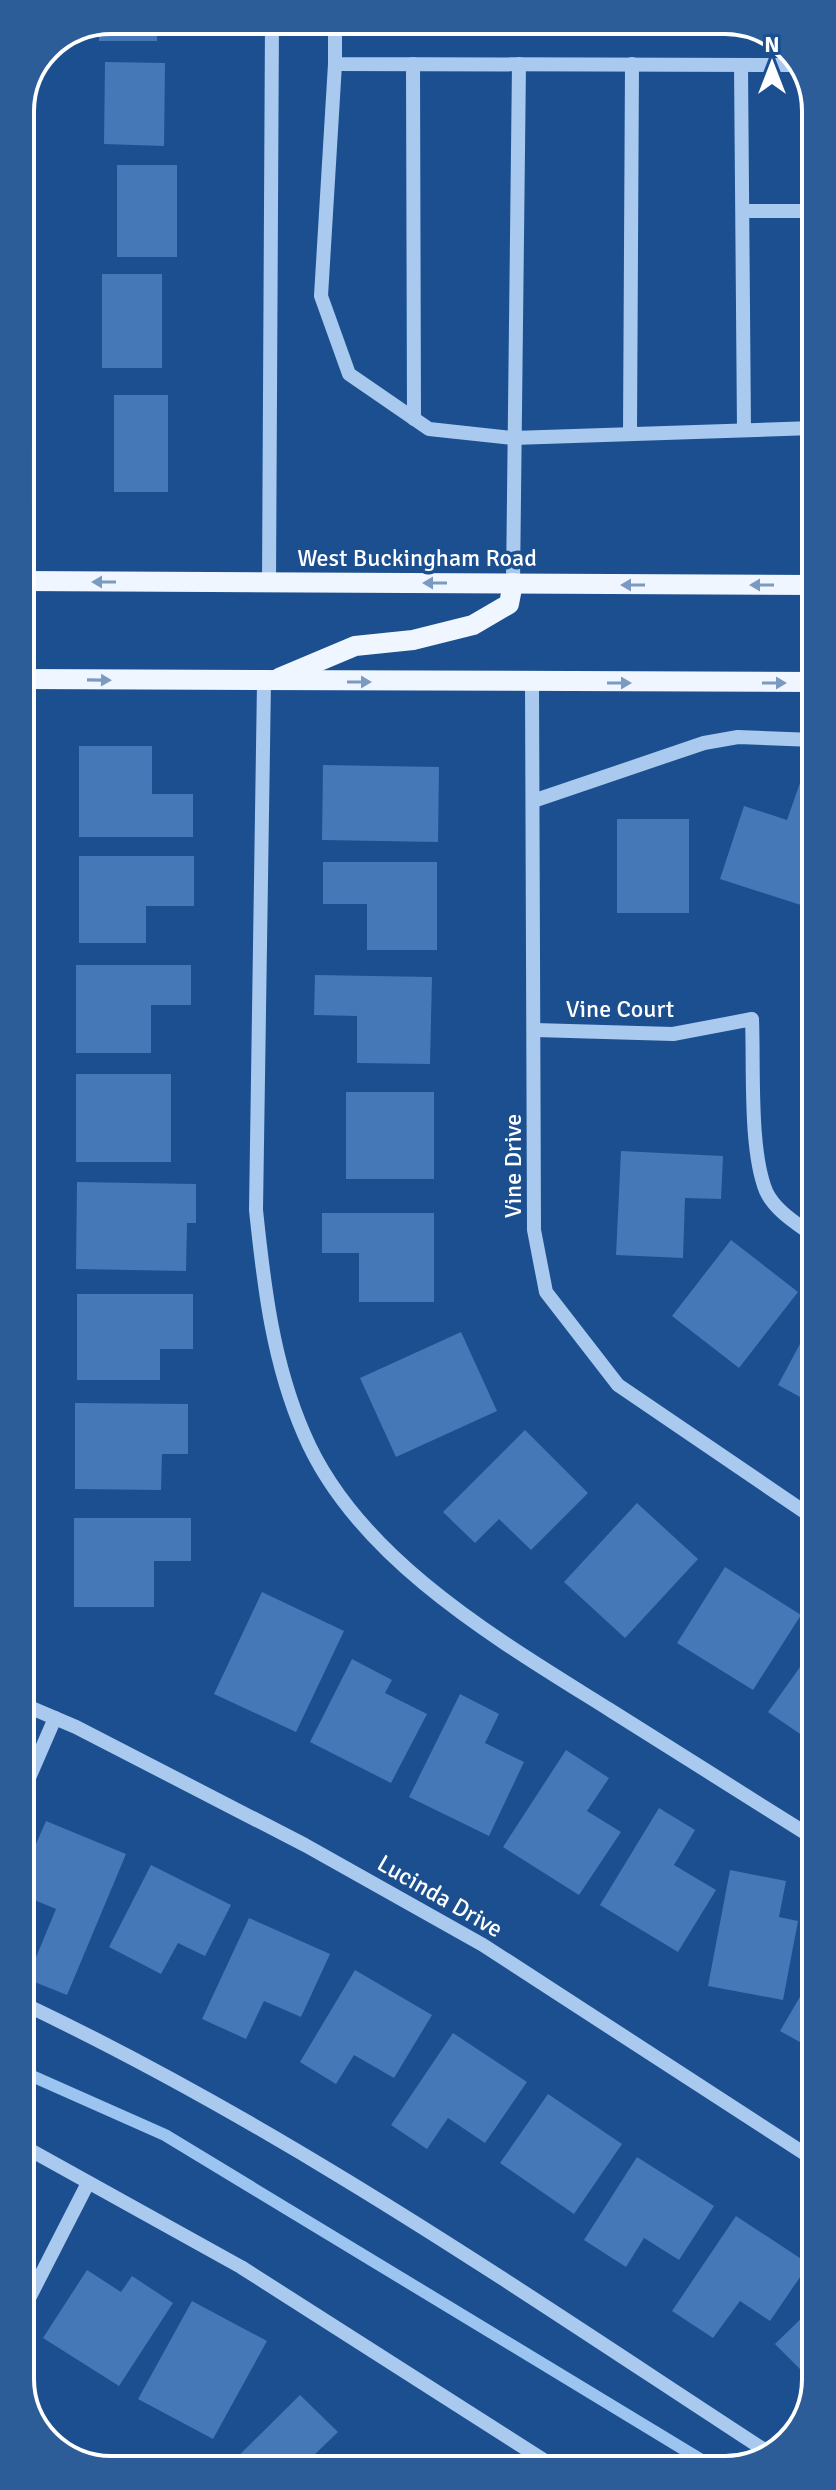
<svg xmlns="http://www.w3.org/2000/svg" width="836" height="2490" viewBox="0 0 836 2490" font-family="Signika,sans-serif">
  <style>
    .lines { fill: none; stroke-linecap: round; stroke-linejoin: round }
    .stream { stroke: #9cc4f0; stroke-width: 12 }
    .building { fill: #4478b7 }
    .minor { stroke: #a9c9ee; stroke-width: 14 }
    .major { stroke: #f0f6ff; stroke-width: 20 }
    .oneway { fill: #7b9ac1 }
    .labels { text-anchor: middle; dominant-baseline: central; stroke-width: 7; stroke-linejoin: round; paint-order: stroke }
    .street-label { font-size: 24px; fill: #fff; stroke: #1b4f8f }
    .rim { fill: none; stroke: #fff; stroke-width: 4 }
  </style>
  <rect width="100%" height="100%" fill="#1b4f8f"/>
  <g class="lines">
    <path class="stream" d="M23 2072 165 2135 713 2467"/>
  </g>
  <g class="building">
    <path d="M111 20H157V41H99V25Z"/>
    <path d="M105 62 165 63 164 146 104 144Z"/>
    <rect x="117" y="165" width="60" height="92"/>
    <rect x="102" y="274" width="60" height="94"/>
    <rect x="114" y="395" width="54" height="97"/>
    <path d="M79 746H152V794H193V837H79Z"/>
    <path d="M323 765 439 767 438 842 322 840Z"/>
    <path d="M801 780 814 784V874L804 906 720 879 744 806 787 820Z"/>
    <rect x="617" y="819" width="72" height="94"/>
    <path d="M79 856H194V906H146V943H79Z"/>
    <path d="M323 862H437V950H367V904H323Z"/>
    <path d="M76 965H191V1005H151V1053H76Z"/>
    <path d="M315 975 432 977 430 1064 357 1063V1016L314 1015Z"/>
    <rect x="76" y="1074" width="95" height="88"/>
    <rect x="346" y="1092" width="88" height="87"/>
    <path d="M621 1151 723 1156 721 1199 685 1198 683 1258 616 1255Z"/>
    <path d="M77 1182 196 1184V1223H187L186 1271 76 1269Z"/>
    <path d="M322 1213H434V1302H359V1253H322Z"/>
    <path d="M731 1240 798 1292 739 1368 672 1316Z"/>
    <path d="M77 1294H193V1349H160V1380H77Z"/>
    <path d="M815 1316V1405L778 1385Z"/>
    <path d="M461 1332 497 1411 396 1457 360 1378Z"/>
    <path d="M75 1403 188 1404V1454H162L161 1490 75 1489Z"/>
    <path d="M525 1430 588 1493 531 1550 499 1519 475 1543 443 1512Z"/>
    <path d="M637 1503 698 1559 625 1638 564 1582Z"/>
    <path d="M74 1518H191V1561H154V1607H74Z"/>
    <path d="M725 1567 801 1615 753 1690 677 1643Z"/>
    <path d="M262 1592 344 1631 296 1732 214 1694Z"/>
    <path d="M815 1646V1731L809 1740 768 1712Z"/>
    <path d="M352 1659 392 1680 385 1693 427 1714 391 1783 310 1742Z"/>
    <path d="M460 1694 499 1714 485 1743 524 1762 489 1836 409 1797Z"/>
    <path d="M566 1750 609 1778 587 1811 621 1832 579 1895 503 1847Z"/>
    <path d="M659 1808 695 1830 674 1865 716 1890 678 1952 600 1905Z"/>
    <path d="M46 1821 126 1854 67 1995 27 1979 56 1909 22 1895V1876Z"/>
    <path d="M151 1865 231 1905 205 1956 178 1943 161 1974 109 1947Z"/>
    <path d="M730 1870 786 1881 779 1917 798 1921 783 2000 708 1986Z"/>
    <path d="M249 1918 330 1954 301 2017 264 2001 246 2039 202 2019Z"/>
    <path d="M355 1970 432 2015 394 2078 354 2055 336 2084 300 2062Z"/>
    <path d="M815 1971 816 2051 780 2031Z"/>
    <path d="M453 2033 527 2082 485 2143 448 2118 427 2149 391 2125Z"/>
    <path d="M548 2094 622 2144 574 2214 500 2163Z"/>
    <path d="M637 2157 714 2206 679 2260 644 2238 626 2267 584 2240Z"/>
    <path d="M736 2216 809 2264 770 2321 740 2301 713 2338 672 2311Z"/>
    <path d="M87 2270 121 2292 132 2276 173 2303 119 2386 43 2338Z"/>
    <path d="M192 2301 267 2341 213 2439 138 2399Z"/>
    <path d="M816 2304V2380L815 2384 775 2344Z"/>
    <path d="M300 2395 338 2432 311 2458 322 2469H225Z"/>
  </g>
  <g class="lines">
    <g class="minor">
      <path d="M335 20V64L799 65"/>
      <path d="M335 64 321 296 349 374 429 429 513 438 813 428"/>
      <path d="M413 64 414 419"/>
      <path d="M741 65 744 430"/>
      <path d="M743 211H813"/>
      <path d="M630 434 632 64"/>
      <path d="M269 583 272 20"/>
      <path d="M513 583 519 64"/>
      <path d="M264 682 256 1210C264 1287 273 1363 304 1434 357 1559 500 1641 610 1710 678 1753 747 1796 815 1839"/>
      <path d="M532 684 534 1230 546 1292 618 1385 815 1519"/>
      <path d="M533 801 704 743 738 737 814 740"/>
      <path d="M535 1030 673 1034 752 1019C754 1066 749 1149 766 1191 775 1211 798 1224 815 1237"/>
      <path d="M22 1704 76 1727 305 1845 483 1945 816 2161"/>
      <path d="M22 1794 55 1718"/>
      <path d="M22 2003C286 2128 525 2294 769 2453"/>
      <path d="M23 2146 241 2267 556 2468"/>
      <path d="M23 2310 88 2183"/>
    </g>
    <g class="major">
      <path d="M21 581 814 585"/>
      <path d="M279 678 355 646 413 640 473 625 509 604 513 583"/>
      <path d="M21 679 814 682"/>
    </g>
  </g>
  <defs><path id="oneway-solid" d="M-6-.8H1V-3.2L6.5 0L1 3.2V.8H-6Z" transform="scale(2)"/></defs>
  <g class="oneway">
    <use href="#oneway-solid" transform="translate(104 582) rotate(-180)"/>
    <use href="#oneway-solid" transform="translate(435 583) rotate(180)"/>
    <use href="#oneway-solid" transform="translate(633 585) rotate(180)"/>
    <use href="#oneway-solid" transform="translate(762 585) rotate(180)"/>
    <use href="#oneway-solid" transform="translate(99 680) rotate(1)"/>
    <use href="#oneway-solid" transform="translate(359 682)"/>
    <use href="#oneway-solid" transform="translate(619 683)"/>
    <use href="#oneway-solid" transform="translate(774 683)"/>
  </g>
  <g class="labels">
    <g class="street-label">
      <text x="417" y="558">West Buckingham Road</text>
      <text x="620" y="1009">Vine Court</text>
      <text transform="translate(513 1166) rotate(-90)">Vine Drive</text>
      <text transform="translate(440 1896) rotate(30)">Lucinda Drive</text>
    </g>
  </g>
  <path d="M0 0H836V2490H0ZM111 34H725A77 77 0 0 1 802 111V2379A77 77 0 0 1 725 2456H111A77 77 0 0 1 34 2379V111A77 77 0 0 1 111 34Z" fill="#2d5d98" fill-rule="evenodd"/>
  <path class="rim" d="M111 34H725A77 77 0 0 1 802 111V2379A77 77 0 0 1 725 2456H111A77 77 0 0 1 34 2379V111A77 77 0 0 1 111 34Z"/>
  <g transform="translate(772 64)" stroke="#1b4f8f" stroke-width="6" paint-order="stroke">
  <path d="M0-6L14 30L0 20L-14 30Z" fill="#ffffff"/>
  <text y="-12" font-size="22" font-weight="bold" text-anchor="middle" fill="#ffffff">N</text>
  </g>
</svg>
